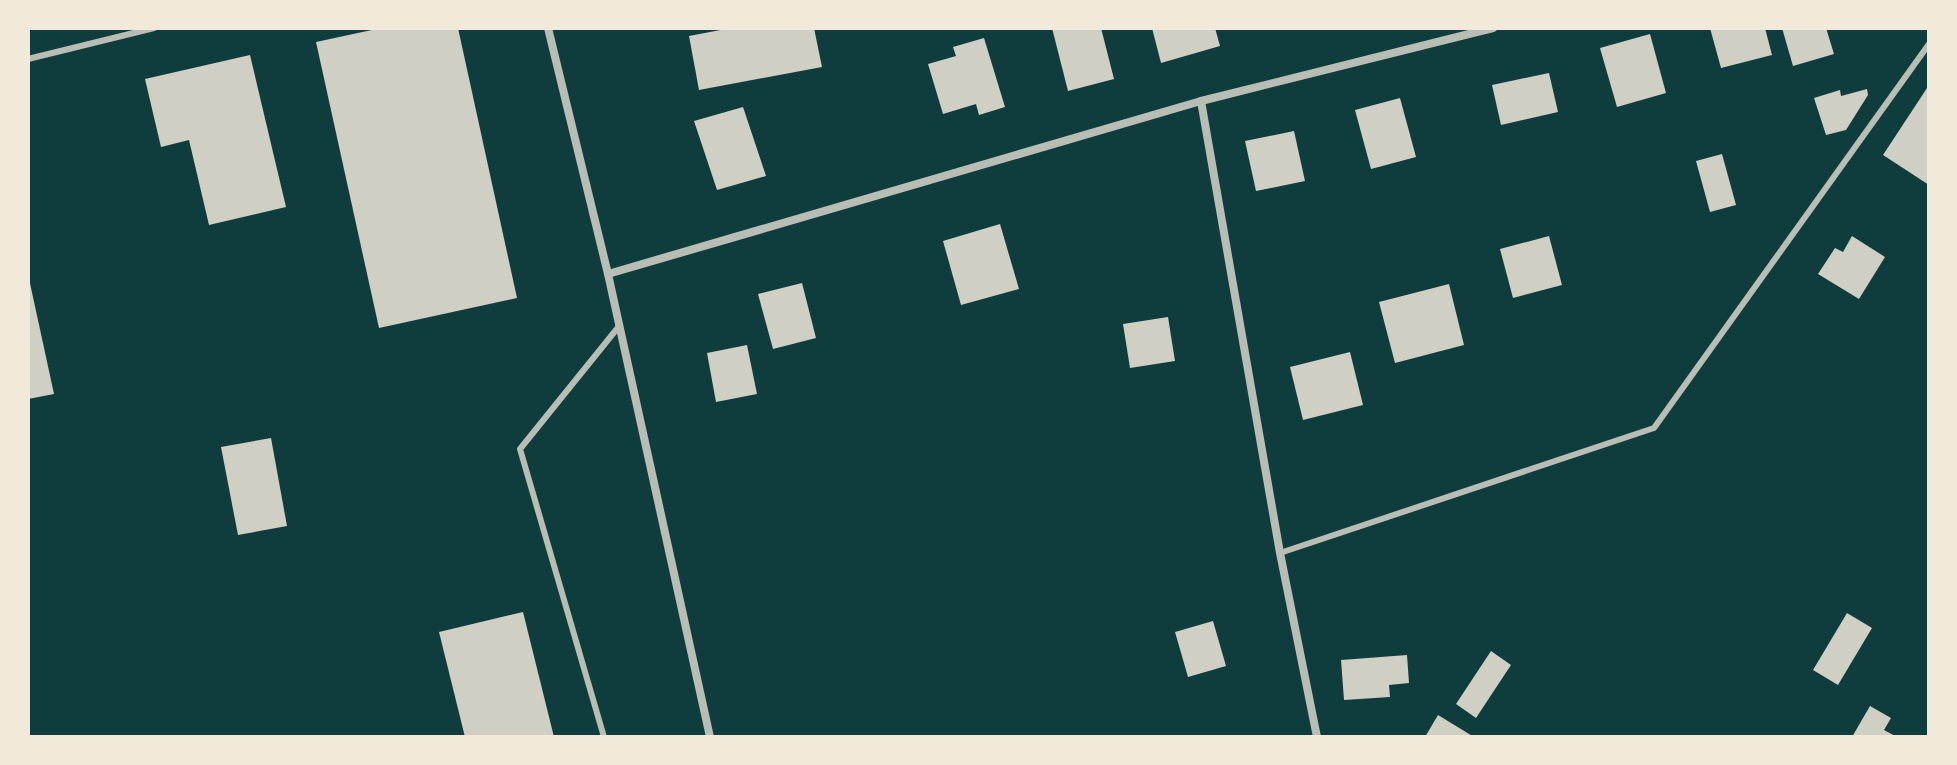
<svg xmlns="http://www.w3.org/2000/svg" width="1957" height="765" viewBox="0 0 1957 765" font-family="Lato,sans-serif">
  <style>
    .building { fill: #cfcfc3 }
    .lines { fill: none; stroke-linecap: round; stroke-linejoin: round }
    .service { stroke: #b8beb3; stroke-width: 6 }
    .minor { stroke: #b8beb3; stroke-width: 8 }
  </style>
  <rect width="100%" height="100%" fill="#0f3d3e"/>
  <g class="building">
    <path d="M381 28H458L517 298 379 328 316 42Z"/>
    <path d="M731 28H814L822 67 699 90 689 36Z"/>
    <path d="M1052 28H1101L1114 79 1068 91Z"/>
    <path d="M1152 28H1215L1220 46 1161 63Z"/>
    <path d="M1710 28H1765L1772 55 1721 68Z"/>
    <path d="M1782 28H1826L1834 54 1793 66Z"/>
    <path d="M1650 34 1666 93 1617 107 1600 48Z"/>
    <path d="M984 38 1005 107 979 115 976 104 943 114 928 64 956 56 953 47Z"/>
    <path d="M250 55 286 207 209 225 189 140 161 147 145 79Z"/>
    <path d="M1549 73 1558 112 1501 125 1492 85Z"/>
    <path d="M1929 85V185L1883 155Z"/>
    <path d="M1867 89 1868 95 1846 130 1826 135 1814 98 1840 90 1841 96Z"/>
    <path d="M1400 98 1416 157 1371 169 1355 110Z"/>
    <path d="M743 107 766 176 717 190 694 121Z"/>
    <path d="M1294 131 1305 181 1256 191 1245 141Z"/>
    <path d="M1722 154 1736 205 1710 212 1696 161Z"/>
    <path d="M1000 224 1019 289 961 305 943 241Z"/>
    <path d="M1549 236 1562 285 1513 298 1500 249Z"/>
    <path d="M1852 236 1885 257 1859 299 1818 274 1835 248 1843 252Z"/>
    <path d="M28 274 54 394 28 399Z"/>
    <path d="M802 283 816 338 773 349 758 294Z"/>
    <path d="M1449 284 1464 345 1395 363 1379 302Z"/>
    <path d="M1168 317 1175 361 1130 368 1123 324Z"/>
    <path d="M747 345 757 394 716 402 707 353Z"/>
    <path d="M1350 352 1363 405 1303 420 1290 367Z"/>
    <path d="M271 438 287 526 238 535 221 447Z"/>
    <path d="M523 612 554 737H465L439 632Z"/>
    <path d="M1847 613 1872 628 1838 685 1813 670Z"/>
    <path d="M1213 621 1226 666 1188 677 1175 632Z"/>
    <path d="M1491 651 1511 665 1476 718 1456 704Z"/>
    <path d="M1407 655 1409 683 1389 685 1390 697 1344 700 1341 660Z"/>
    <path d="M1870 706 1891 718 1884 730 1897 737H1852Z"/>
    <path d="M1438 715 1474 737H1425Z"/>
  </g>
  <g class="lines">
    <g class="service">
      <path d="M28 59 154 28"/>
      <path d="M1280 553 1654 428 1929 44"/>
      <path d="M604 737 520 449 620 325"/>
    </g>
    <g class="minor">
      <path d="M548 28 608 274 710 737"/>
      <path d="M1201 101 1280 553 1317 737"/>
      <path d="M608 274 1201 101 1493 28"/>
    </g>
  </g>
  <rect width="1957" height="765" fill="none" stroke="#f1e9da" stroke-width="60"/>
</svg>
